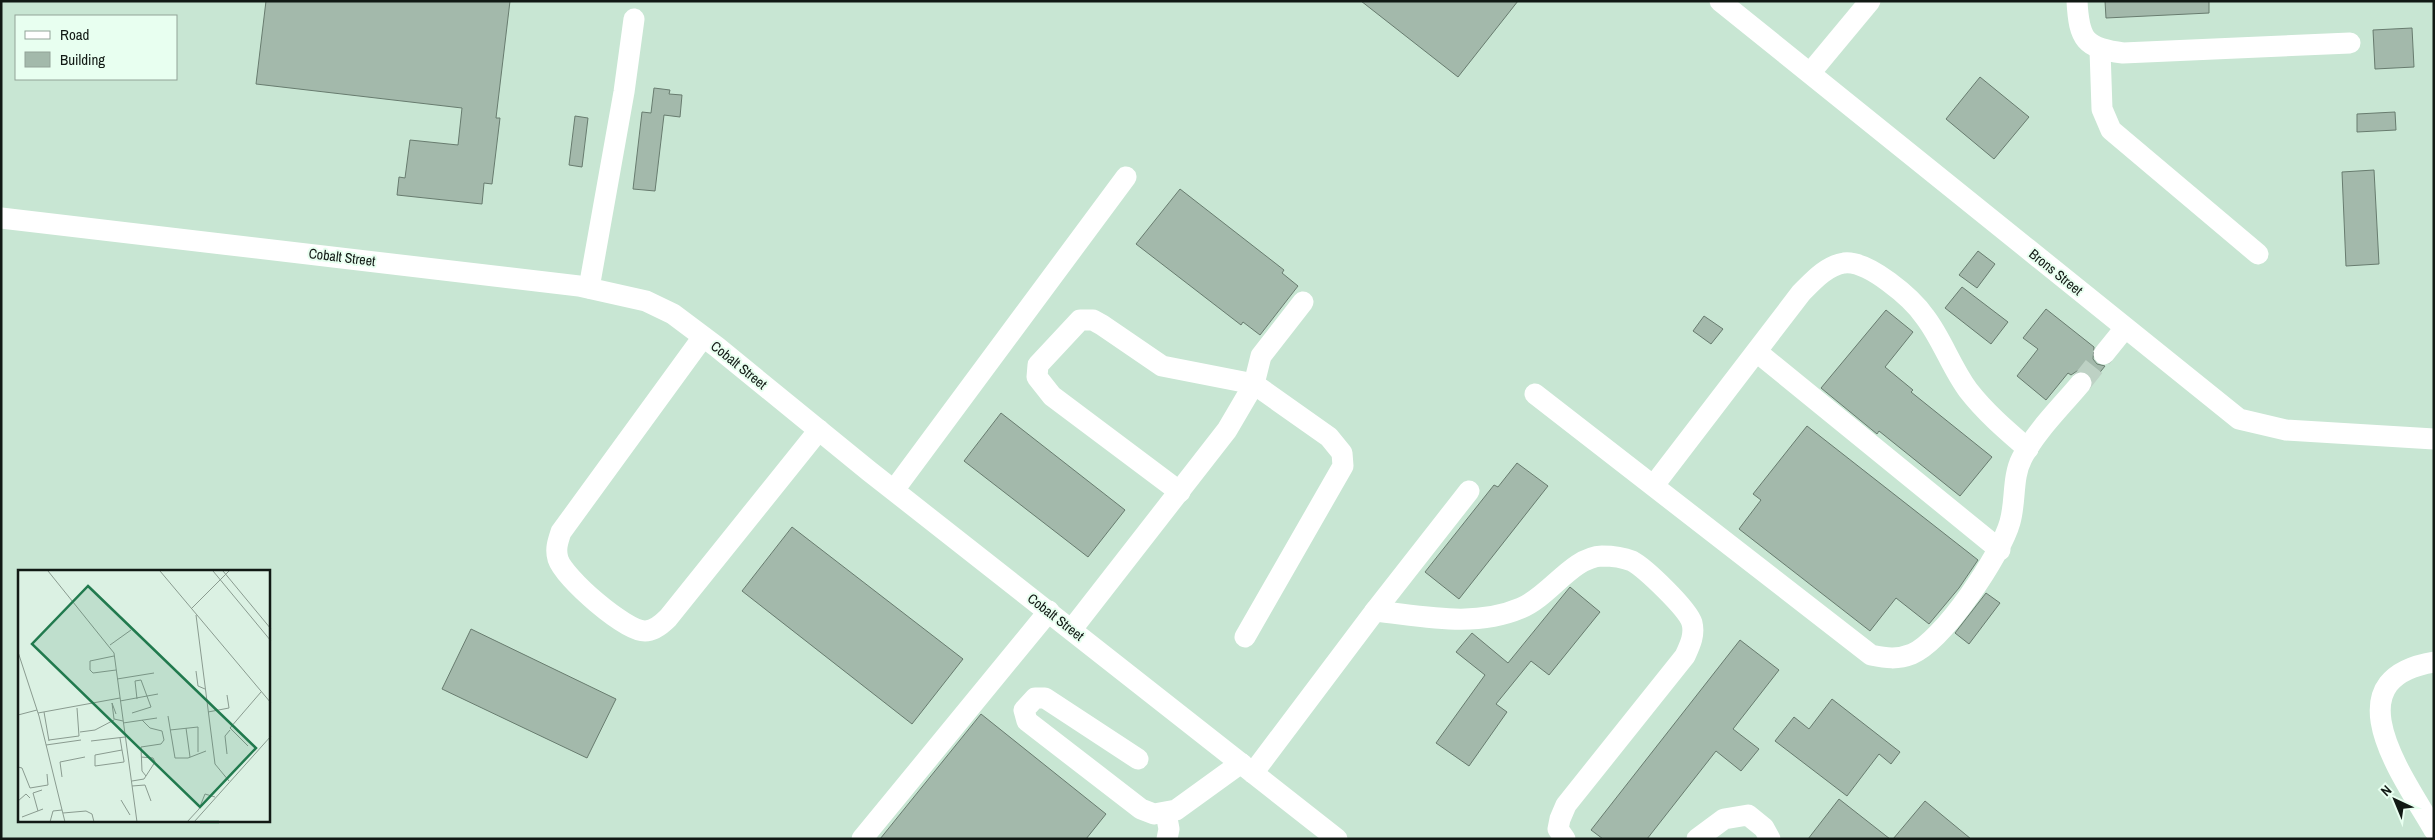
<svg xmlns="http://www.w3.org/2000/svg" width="2435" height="840" viewBox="0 0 2435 840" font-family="'Archivo Narrow',sans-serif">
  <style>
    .built { fill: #c8e6d3; fill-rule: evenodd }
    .building { fill: #a3b9ab; stroke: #687c6f }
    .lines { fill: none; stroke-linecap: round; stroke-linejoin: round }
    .minor-tunnel { stroke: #bdd1c4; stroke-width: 21; stroke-dasharray: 21 11; stroke-linecap: butt }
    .minor { stroke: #fff; stroke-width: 21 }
    .labels { text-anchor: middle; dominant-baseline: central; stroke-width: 4; stroke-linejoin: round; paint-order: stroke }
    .street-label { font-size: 14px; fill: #111914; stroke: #e8fff0 }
    .inset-river { fill: none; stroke: #47ad77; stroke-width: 2.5 }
    .inset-road { fill: none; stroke: #8a9b90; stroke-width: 1 }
    .view { fill: #217a4e; fill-opacity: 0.15; stroke: #217a4e; stroke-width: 2.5 }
    .inset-edge { fill: none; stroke: #111914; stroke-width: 2.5 }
  </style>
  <rect width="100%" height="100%" fill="#dbf1e3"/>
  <path class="built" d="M1 1H2434V839H1ZM16 16H176V79H16ZM19 571H269V821H19Z"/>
  <g class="building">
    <path d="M266 1H510L496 118H500L492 184 484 183 482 204 397 195 399 177 405 178 410 140 458 145 462 108 256 84Z"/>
    <path d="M1361 1H1518L1458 77Z"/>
    <path d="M2105 1H2209V13L2106 18Z"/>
    <path d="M2412 28 2414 67 2375 69 2373 30Z"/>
    <path d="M1980 77 2029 117 1994 159 1946 119Z"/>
    <path d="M654 88 670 90 669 94 682 95 680 117 664 115 655 191 633 189 642 112 651 113Z"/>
    <path d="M2395 112 2396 130 2357 132V114Z"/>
    <path d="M575 116 588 118 582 167 569 165Z"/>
    <path d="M2374 170 2379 264 2346 266 2342 172Z"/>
    <path d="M1180 189 1284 270 1282 273 1298 286 1260 335 1243 322 1241 325 1136 244Z"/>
    <path d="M1978 251 1995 264 1977 288 1959 275Z"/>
    <path d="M1962 287 2008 322 1991 344 1945 308Z"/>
    <path d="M2046 309 2094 347 2093 359 2097 364 2105 366 2093 381 2089 374 2084 371H2077L2071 375 2068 373 2046 400 2017 376 2038 349 2023 338Z"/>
    <path d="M1886 310 1913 332 1885 367 1913 390 1911 392 1992 457 1960 496 1879 431 1877 434 1821 388Z"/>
    <path d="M1704 316 1723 329 1711 344 1693 331Z"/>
    <path d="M1001 413 1125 510 1088 557 964 461Z"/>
    <path d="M1807 426 1978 560 1959 588 1929 624 1896 598 1870 631 1739 529 1761 500 1753 494Z"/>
    <path d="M1517 463 1548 486 1459 599 1425 572 1494 485 1498 487Z"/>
    <path d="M792 527 963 659 912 724 742 591Z"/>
    <path d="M1570 587 1600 612 1549 675 1531 661 1496 704 1507 712 1469 766 1436 743 1485 675 1456 652 1472 633 1508 663Z"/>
    <path d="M1986 593 2000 603 1969 644 1955 633Z"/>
    <path d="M471 629 616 699 587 758 442 689Z"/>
    <path d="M1740 640 1779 670 1733 729 1759 749 1741 771 1716 751 1647 839H1603L1591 830Z"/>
    <path d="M1832 699 1900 752 1891 764 1879 754 1847 796 1775 741 1794 717 1809 729Z"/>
    <path d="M981 714 1106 814 1086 839H880Z"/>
    <path d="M1839 799 1890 839H1808Z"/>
    <path d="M1925 801 1971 839H1893Z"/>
  </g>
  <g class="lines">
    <path class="minor-tunnel" d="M2081 383 2104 354"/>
    <g class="minor">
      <path d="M1720 1 2239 419 2286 430 2434 439"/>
      <path d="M2077 1C2079 40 2085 48 2123 53L2350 43"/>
      <path d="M2100 50 2102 109 2111 130 2258 254"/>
      <path d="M1811 72 1870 1"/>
      <path d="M1 218 579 286 646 301 673 314 717 347 869 471 1337 839"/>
      <path d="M589 288 624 92 634 19"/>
      <path d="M703 337 561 532C558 541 555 549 558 559 564 578 625 631 645 631 654 631 662 624 668 618L819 430"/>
      <path d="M1757 352 2000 550"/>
      <path d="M2104 354 2125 328"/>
      <path d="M1535 394 1871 655C1886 658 1897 660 1912 654 1943 641 2001 555 2010 522 2016 501 2012 477 2022 458 2036 431 2061 407 2081 383"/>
      <path d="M1654 485 1801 293C1813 281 1826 266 1844 263 1868 260 1912 298 1925 317 1942 339 1951 367 1968 390 1985 412 2006 430 2028 449"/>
      <path d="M894 490 1126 177"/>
      <path d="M1180 492 1052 396 1037 377 1038 365 1080 320H1093L1102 325 1162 366 1254 384 1329 437 1342 453 1343 466 1245 637"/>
      <path d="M1375 611C1423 616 1474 628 1521 608 1550 596 1572 557 1602 556 1613 556 1622 557 1632 561 1645 568 1688 609 1692 623 1695 635 1690 645 1685 656L1566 805 1560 819 1558 829 1565 839"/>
      <path d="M1072 629 1227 430 1254 384 1261 356 1303 302"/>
      <path d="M2434 662C2329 679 2405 779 2434 830"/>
      <path d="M1138 759 1045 698H1035L1024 710 1027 721 1141 809 1154 814 1176 810 1241 763"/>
      <path d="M1253 773 1375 611 1469 491"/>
      <path d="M1166 813 1169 829 1167 839"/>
      <path d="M862 839 1049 611"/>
      <path d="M1697 839 1724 819 1748 815 1764 828 1770 839"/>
    </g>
  </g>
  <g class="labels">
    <g class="street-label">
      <text transform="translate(342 257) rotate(7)">Cobalt Street</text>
      <text transform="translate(2056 272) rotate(39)">Brons Street</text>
      <text transform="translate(739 365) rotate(39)">Cobalt Street</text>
      <text transform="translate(1056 617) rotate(38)">Cobalt Street</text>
    </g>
  </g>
  <g transform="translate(18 570)">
    <rect width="252" height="252" fill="#dbf1e3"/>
    <path class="inset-river" d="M182 252H201"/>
    <path class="inset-road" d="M30 1 96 83 119 252M142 1 253 133M195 1 253 71M205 1 253 59M173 39 211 1M178 45 197 194 211 211M92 75 113 60M0 82 21 146 47 252M96 86 72 91V100L75 103 98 100M178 101 180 116 187 119M99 109 136 103M102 131 140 124M26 142 31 171M190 142 211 138 209 125M20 143 102 128M114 143 133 137 123 110 117 111 119 129M98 144 94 133 96 149 105 151M0 145 19 140M150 146 157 188H170L188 181M124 150 132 158 144 161 146 170 143 174 123 177 124 201 128 206M105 153 139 148M168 158 172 187M152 160 180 157V182M62 162 77 160 96 150M102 168 104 180 106 191V192L77 196V185L104 180M31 170 61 166 59 138M73 171 107 167M28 175 63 170M230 176 212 158 243 122M209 184 207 166 212 160M0 197 4 198 12 218 30 215 29 204M44 207 42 192 67 187M114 211 126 209 137 192 135 188 123 187M114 216 127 215 133 231M103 230 112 245M0 231 8 224 12 228M20 241 15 223 24 220M45 243 68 241 74 244 76 252M4 247 25 239M32 252 35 241 44 240M169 252 181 239 187 224 197 227M176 252 253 166"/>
    <path class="view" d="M70 16 238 178 182 237 14 74Z"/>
    <rect width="252" height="252" class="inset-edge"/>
  </g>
  <rect width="2435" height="840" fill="none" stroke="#111914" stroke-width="5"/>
  <rect x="15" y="15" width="162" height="65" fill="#e8fff0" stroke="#92a398"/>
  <rect x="25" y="31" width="25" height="8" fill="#ffffff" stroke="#92a398"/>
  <text x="60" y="40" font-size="15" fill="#111914">Road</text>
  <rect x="25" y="52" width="25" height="15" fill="#a3b9ab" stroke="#92a398"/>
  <text x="60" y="65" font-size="15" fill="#111914">Building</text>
  <g transform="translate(2395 800) rotate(316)" stroke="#e8fff0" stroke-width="4" paint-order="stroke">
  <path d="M0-4L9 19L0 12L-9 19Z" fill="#111914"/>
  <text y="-8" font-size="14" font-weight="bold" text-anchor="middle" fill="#111914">N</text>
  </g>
</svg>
